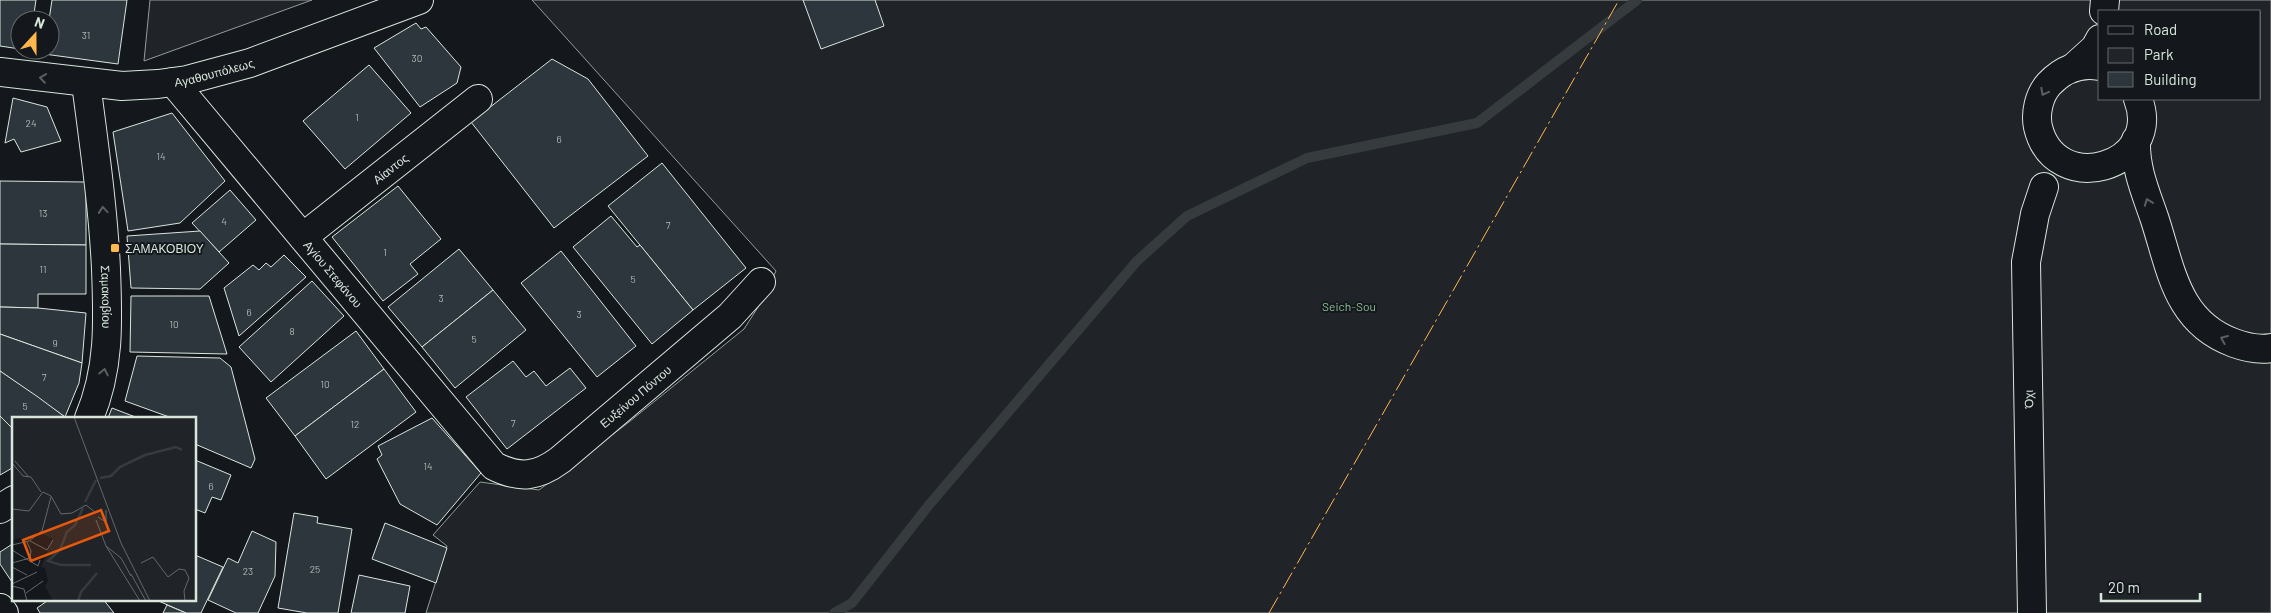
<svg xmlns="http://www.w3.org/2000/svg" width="2271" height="613" viewBox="0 0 2271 613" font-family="Barlow,sans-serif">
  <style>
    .green { fill: #202428; stroke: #939e99; fill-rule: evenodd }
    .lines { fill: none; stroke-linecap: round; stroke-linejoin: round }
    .stream { stroke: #363b3e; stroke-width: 10 }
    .building { fill: #2c363c; stroke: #d8e6dc }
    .minor-casing { stroke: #d8e6dc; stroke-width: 30 }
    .major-casing { stroke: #d8e6dc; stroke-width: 30 }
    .highway-casing { stroke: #d8e6dc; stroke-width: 30 }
    .minor { stroke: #14181c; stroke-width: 28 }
    .major { stroke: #14181c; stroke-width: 28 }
    .highway { stroke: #14181c; stroke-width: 28 }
    .power { stroke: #ffb74d; stroke-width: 1; stroke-dasharray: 18 4 2.5 4; stroke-linecap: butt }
    .oneway { stroke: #59605f }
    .poi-dot { fill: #ffb74d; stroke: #14181c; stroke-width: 2 }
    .labels { text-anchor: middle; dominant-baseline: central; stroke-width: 4; stroke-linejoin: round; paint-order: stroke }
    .number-label { font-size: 10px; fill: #adbab4 }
    .street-label { font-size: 12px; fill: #d8e6dc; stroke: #14181c }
    .poi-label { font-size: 12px; fill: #d8e6dc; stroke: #14181c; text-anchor: start }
    .park-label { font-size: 12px; fill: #8ac095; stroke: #14181c }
    .inset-river { fill: none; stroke: #363b3e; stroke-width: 2.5 }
    .inset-road { fill: none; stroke: #626a69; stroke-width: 1 }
    .view { fill: #e8590c; fill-opacity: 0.15; stroke: #e8590c; stroke-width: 2.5 }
    .inset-edge { fill: none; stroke: #d8e6dc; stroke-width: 2.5 }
  </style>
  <rect width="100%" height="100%" fill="#14181c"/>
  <g class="green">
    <path d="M150 0H312L144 61Z"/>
    <path d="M532 0H2271V613H426L447 546 433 535 480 482 539 490 629 422 744 329 762 301 776 271ZM2100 11H2260V99H2100Z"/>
  </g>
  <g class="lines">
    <path class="stream" d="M834 613 852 603 929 505 1137 261 1187 216 1307 158 1477 123 1637 0"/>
  </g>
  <g class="building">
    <path d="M0 0H36L33 20H20V49L0 46Z"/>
    <path d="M52 0H127L118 64 44 54 45 50H50L49 20Z"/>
    <path d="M803 0H875L884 26 821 49Z"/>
    <path d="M416 23 421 29 426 27 461 67 457 83 420 107 374 48Z"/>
    <path d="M552 59 588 79 648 156 554 228 471 122Z"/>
    <path d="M369 65 411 113 345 169 303 121Z"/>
    <path d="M13 98 47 107 61 141 21 152 14 139 5 143Z"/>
    <path d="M172 113 225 181 180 223 128 231 113 132Z"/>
    <path d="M662 163 746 268 693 310 608 206Z"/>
    <path d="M0 181 86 182V245L0 244Z"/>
    <path d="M398 186 441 239 410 264 418 274 383 301 332 237Z"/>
    <path d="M230 190 256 220 219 252 192 223Z"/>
    <path d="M611 216 637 247 640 245 693 310 652 344 573 247Z"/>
    <path d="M200 231 229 263 200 289 131 288 127 236Z"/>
    <path d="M0 244 86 245V294H38V308L0 307Z"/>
    <path d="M459 249 493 290 422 347 388 307Z"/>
    <path d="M561 251 636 346 597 377 521 283Z"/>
    <path d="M284 255 306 277 239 336 224 288 253 265 259 270 266 263 271 267Z"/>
    <path d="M312 281 344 316 271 382 239 347Z"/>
    <path d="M493 290 526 330 455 388 422 347Z"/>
    <path d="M131 296H209L227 354 130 352Z"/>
    <path d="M0 307 38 308 86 313 82 363 0 334Z"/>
    <path d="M356 331 384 369 295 436 266 398Z"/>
    <path d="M0 334 82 363 79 383 65 417 0 371Z"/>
    <path d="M137 356 220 358 231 367 255 459 251 468 195 444V418H172L125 401Z"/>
    <path d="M513 361 526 377 534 371 546 386 570 368 586 388 507 449 466 397Z"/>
    <path d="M384 369 416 412 326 479 295 436Z"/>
    <path d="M0 371 38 397 65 417 14 418V430L0 416Z"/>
    <path d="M112 408 138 418H108Z"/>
    <path d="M0 416 14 430V467L0 475Z"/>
    <path d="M432 418 481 473 437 525 400 504 377 459 382 455 378 446Z"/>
    <path d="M195 460 231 475 221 500 212 497 205 513 195 509Z"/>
    <path d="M294 513 318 517 317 523 352 529 338 613H307L278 608Z"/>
    <path d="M385 523 447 548 436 583 372 559Z"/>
    <path d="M252 531 276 542 275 576 258 613H236L208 600 228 558 238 563Z"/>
    <path d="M14 543V585L0 564V552Z"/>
    <path d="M195 555 223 567 201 613H186L154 599H195Z"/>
    <path d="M359 575 410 586 405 613H351Z"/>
    <path d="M50 599H103L114 613H40L37 608Z"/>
    <path d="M167 605 186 613H163Z"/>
  </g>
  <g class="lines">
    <defs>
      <g id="minor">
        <path id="s1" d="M0 72 122 86 158 84 187 80 250 63 419 0"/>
        <path id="s2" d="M173 82 494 466C520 479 537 477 560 460L730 316 761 282"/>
        <path id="s3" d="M86 83C94 145 103 206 106 269 108 321 110 369 89 418"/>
        <path id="s4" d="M303 237 478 99"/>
        <path d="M0 509 14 500"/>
        <path d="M0 608 4 613"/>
      </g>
      <g id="major">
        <path d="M2104 11 2105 0"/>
        <path d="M2100 66C2080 62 2062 70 2049 84 2039 95 2035 113 2038 127 2055 199 2164 167 2138 99"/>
        <path d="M2074 67 2095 48 2100 39"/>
        <path d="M2032 613 2026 262 2035 214 2044 187"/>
      </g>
      <path id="highway" d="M2136 140C2135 168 2145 191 2154 217 2171 268 2176 322 2234 343 2245 347 2259 350 2271 348"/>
    </defs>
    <use href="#minor" class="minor-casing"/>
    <use href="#major" class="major-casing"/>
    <use href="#highway" class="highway-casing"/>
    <use href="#minor" class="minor"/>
    <use href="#major" class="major"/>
    <use href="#highway" class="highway"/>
    <path class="power" d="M1269 613 1619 0"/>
  </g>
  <defs><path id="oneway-chevron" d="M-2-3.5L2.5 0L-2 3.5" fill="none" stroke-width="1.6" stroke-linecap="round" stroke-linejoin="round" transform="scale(1.25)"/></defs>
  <g class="oneway">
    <use href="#oneway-chevron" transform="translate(43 78) rotate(-172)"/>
    <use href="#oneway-chevron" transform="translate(2044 92) rotate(118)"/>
    <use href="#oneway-chevron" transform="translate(2148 202) rotate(-110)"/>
    <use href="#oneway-chevron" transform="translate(103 210) rotate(-95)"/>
    <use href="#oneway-chevron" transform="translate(2224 339) rotate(-157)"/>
    <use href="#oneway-chevron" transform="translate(104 372) rotate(-78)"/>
  </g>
  <rect class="poi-dot" x="110" y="243" width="10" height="10" rx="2.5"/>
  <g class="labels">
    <g class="number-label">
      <text x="86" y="35">31</text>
      <text x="417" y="58">30</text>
      <text x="357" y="117">1</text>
      <text x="31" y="123">24</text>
      <text x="559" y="139">6</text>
      <text x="161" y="156">14</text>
      <text x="43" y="213">13</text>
      <text x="224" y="221">4</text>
      <text x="668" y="225">7</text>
      <text x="385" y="252">1</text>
      <text x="43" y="269">11</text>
      <text x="633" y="279">5</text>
      <text x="441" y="298">3</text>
      <text x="249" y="312">6</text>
      <text x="579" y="314">3</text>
      <text x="174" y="324">10</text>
      <text x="292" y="331">8</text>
      <text x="474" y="339">5</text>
      <text x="55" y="343">9</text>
      <text x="44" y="377">7</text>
      <text x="325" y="384">10</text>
      <text x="25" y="406">5</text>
      <text x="513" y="423">7</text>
      <text x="355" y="424">12</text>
      <text x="428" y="466">14</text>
      <text x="211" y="486">6</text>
      <text x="315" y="569">25</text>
      <text x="248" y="571">23</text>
    </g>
    <g class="street-label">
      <text stroke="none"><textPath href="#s1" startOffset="216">Αγαθουπόλεως</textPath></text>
      <text stroke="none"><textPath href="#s4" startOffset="111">Αίαντος</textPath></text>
      <text stroke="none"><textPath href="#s2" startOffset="250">Αγίου Στεφάνου</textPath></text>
      <text stroke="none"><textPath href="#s3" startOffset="215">Σαμακοβίου</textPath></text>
      <text stroke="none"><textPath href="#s2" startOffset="670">Ευξείνου Πόντου</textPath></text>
      <text transform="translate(2028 399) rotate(-91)">Όχι</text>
    </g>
    <g class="poi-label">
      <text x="125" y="248">ΣΑΜΑΚΟΒΙΟΥ</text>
    </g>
    <g class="park-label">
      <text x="1349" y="306">Seich-Sou</text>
    </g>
  </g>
  <g transform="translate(12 417)">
    <rect width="184" height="184" fill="#14181c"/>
    <path d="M0 0H184V184H41L33 169 36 164 33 151 29 150 41 122 26 115 16 123 15 120 0 123Z" fill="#202428"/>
    <path class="inset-river" d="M88 61 99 59 108 50 133 38 164 30 170 33M73 85 84 63M71 91 63 108 55 115 48 133 36 144 49 148H79M66 184 69 175 85 156"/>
    <path class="inset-road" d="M62 0 109 126 138 184M3 44 16 59M0 46 11 59 19 60 29 75M0 92 17 94 31 75 39 79 49 97 60 96 74 88 84 96M86 100 94 105V93M84 103 94 129 128 184M18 124 35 133 41 123M0 128 17 124 30 114 39 80M94 129 109 141 119 159M0 133 26 149 28 143M0 146 18 141 19 134 15 125M129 146 141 140 156 160 167 152 173 153 177 161 172 174 173 184M0 150 15 158M119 157 134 184M0 167 25 155M0 169 12 172 15 184M14 176 31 164"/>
    <path class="view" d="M89 93 97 114 19 144 11 123Z"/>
    <rect width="184" height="184" class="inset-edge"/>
  </g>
  <rect x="2098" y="10" width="162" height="90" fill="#14181c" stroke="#626a69"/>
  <rect x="2108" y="26" width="25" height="8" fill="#14181c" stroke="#626a69"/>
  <text x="2144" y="35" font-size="15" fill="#d8e6dc">Road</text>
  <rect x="2108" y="48" width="25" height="15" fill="#202428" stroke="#626a69"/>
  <text x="2144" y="60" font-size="15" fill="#d8e6dc">Park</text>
  <rect x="2108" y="72" width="25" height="15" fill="#2c363c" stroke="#626a69"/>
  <text x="2144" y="85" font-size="15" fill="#d8e6dc">Building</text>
  <g transform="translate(35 35) rotate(21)"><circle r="24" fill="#14181c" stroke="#626a69"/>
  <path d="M0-4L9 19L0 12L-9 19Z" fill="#ffb74d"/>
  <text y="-8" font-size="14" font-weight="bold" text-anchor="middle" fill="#d8e6dc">N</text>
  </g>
  <path d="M2101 593v8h99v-8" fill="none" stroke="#d8e6dc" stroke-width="2.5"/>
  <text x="2108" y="593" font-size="15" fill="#d8e6dc" stroke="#14181c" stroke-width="4" paint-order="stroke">20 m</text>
</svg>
